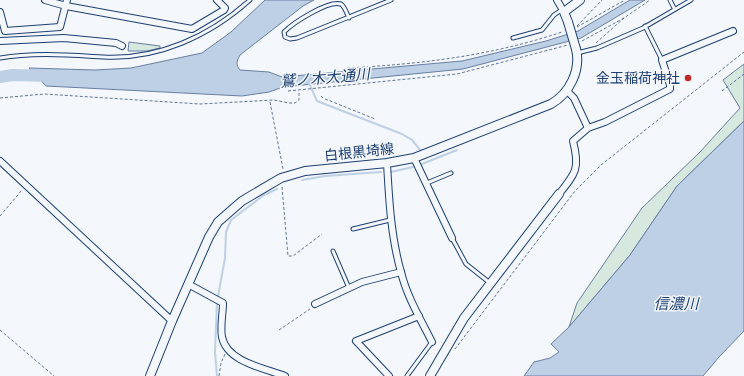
<svg xmlns="http://www.w3.org/2000/svg" width="744" height="376" viewBox="0 0 744 376" font-family="Jost,'Noto Sans JP',sans-serif">
  <style>
    .green { fill: #d7e8df; stroke: #687fa3 }
    .water { fill: #bed0e5; stroke: #687fa3 }
    .lines { fill: none; stroke-linecap: round; stroke-linejoin: round }
    .stream { stroke: #bed0e5; stroke-width: 2 }
    .river { stroke: #bed0e5; stroke-width: 12 }
    .building { fill: #d5e0f0; stroke: #1d3f73 }
    .lane-casing { stroke: #1d3f73; stroke-width: 5 }
    .street-casing { stroke: #1d3f73; stroke-width: 8 }
    .secondary-casing { stroke: #1d3f73; stroke-width: 10 }
    .path { stroke: #5e769c; stroke-width: 1; stroke-dasharray: 3 2; stroke-linecap: butt }
    .lane { stroke: #f4f7fb; stroke-width: 3 }
    .street { stroke: #f4f7fb; stroke-width: 6 }
    .secondary { stroke: #f4f7fb; stroke-width: 8 }
    .secondary-bridge-casing { stroke: #1d3f73; stroke-width: 10; stroke-linecap: butt }
    .secondary-bridge { stroke: #f4f7fb; stroke-width: 8 }
    .poi-dot { fill: #c62828; stroke: #f4f7fb; stroke-width: 1.5 }
    .labels { text-anchor: middle; dominant-baseline: central; stroke-width: 3; stroke-linejoin: round; paint-order: stroke }
    .poi-label { font-size: 14px; fill: #1d3f73; stroke: #f4f7fb; text-anchor: end }
    .street-label { font-size: 14px; fill: #1d3f73; stroke: #f4f7fb }
    .water-label { font-size: 15px; font-style: italic; fill: #1d3f73; stroke: #f4f7fb }
  </style>
  <rect width="100%" height="100%" fill="#f4f7fb"/>
  <g class="green">
    <path d="M129 42 160 46V48L147 51H128Z"/>
    <path d="M744 64V121L677 186 630 255 569 327 577 303 642 208 700 152 740 108 723 80Z"/>
  </g>
  <g class="water">
    <path d="M265 0H314L303 6 240 55C236 62 236 65 240 70L269 72 282 77 462 61 546 41 578 31 630 0H645L581 38 463 69 283 87 269 92 242 96 46 86 29 68 95 70 131 68 202 53 231 32Z"/>
    <path d="M744 121V331L719 357 703 376H524L534 362 550 358 559 352 551 344 569 327 630 255 677 186Z"/>
  </g>
  <g class="lines">
    <g class="stream">
      <path d="M309 83 317 101 402 134 412 140 421 151"/>
      <path d="M422 164 457 150"/>
      <path d="M391 172 413 167"/>
      <path d="M302 180 325 176 381 172"/>
      <path d="M217 376 215 352 217 302 225 258 226 232 231 220 264 195 277 189"/>
    </g>
    <path class="river" d="M0 77 12 75 53 76"/>
  </g>
  <circle class="building" cx="688" cy="78" r="3.5"/>
  <g class="lines">
    <defs>
      <g id="lane">
        <path d="M670 0 674 8"/>
        <path d="M349 18C347 14 345 7 341 4 328 0 293 23 284 32L285 37 290 39 297 38 391 0"/>
        <path d="M645 26 662 60"/>
        <path d="M513 38 542 30 554 15 563 9"/>
        <path d="M577 53 597 48 643 28 691 0"/>
        <path d="M0 58C34 52 69 55 103 57 158 60 210 36 250 0"/>
        <path d="M427 183 451 173"/>
        <path d="M353 229 390 220"/>
        <path d="M452 238 466 264 490 283"/>
        <path d="M333 251 349 288"/>
        <path d="M407 376 432 342"/>
      </g>
      <g id="street">
        <path d="M45 0 66 6 192 29 224 10 225 8 217 0"/>
        <path d="M557 0 564 12"/>
        <path d="M0 12 5 31 60 27 67 0"/>
        <path d="M0 41 64 38 116 43 122 46"/>
        <path d="M567 91 574 98 588 128"/>
        <path d="M414 158 452 238"/>
        <path d="M0 161 172 321"/>
        <path d="M387 163C389 200 391 237 401 272 407 297 421 320 432 342"/>
        <path d="M559 194C576 173 580 168 573 141L588 128 605 122 670 89V85L662 60 733 31"/>
        <path d="M188 284 223 303C223 314 220 326 222 337 227 362 264 368 285 376"/>
        <path d="M315 304 362 282 401 272"/>
        <path d="M389 376 356 341 419 316"/>
      </g>
      <g id="secondary">
        <path d="M568 22 564 12 580 0"/>
        <path d="M150 376 172 321 209 237 218 222 242 201 281 178 305 171 387 163 414 158 551 104C570 93 581 70 576 49"/>
        <path d="M430 376 464 318 559 194"/>
      </g>
    </defs>
    <use href="#lane" class="lane-casing"/>
    <use href="#street" class="street-casing"/>
    <use href="#secondary" class="secondary-casing"/>
    <g class="path">
      <path d="M577 26 602 0"/>
      <path d="M577 27 625 0"/>
      <path d="M582 41 624 18 650 0"/>
      <path d="M596 43 624 18"/>
      <path d="M347 68C422 64 490 56 562 32"/>
      <path d="M352 68 354 83"/>
      <path d="M288 91 457 74 568 45"/>
      <path d="M722 91 744 74"/>
      <path d="M321 96 323 98 375 119"/>
      <path d="M0 98 44 94 200 104 274 100 289 103H295L299 100V91"/>
      <path d="M270 102 283 169"/>
      <path d="M282 187 288 256H293L322 234"/>
      <path d="M0 216 22 190"/>
      <path d="M0 330 54 376"/>
      <path d="M279 330 310 309"/>
      <path d="M455 349 575 191 601 165 744 52"/>
      <path d="M219 376 221 363 225 354"/>
    </g>
    <use href="#lane" class="lane"/>
    <use href="#street" class="street"/>
    <use href="#secondary" class="secondary"/>
    <defs>
      <path id="secondary-bridge" d="M568 22 576 49"/>
    </defs>
    <use href="#secondary-bridge" class="secondary-bridge-casing"/>
    <use href="#secondary-bridge" class="secondary-bridge"/>
  </g>
  <circle class="poi-dot" cx="688" cy="78" r="4"/>
  <g class="labels">
    <g class="poi-label">
      <text x="680" y="78">金玉稲荷神社</text>
    </g>
    <g class="street-label">
      <text transform="translate(359 152) rotate(-6)">白根黒埼線</text>
    </g>
    <g class="water-label">
      <text transform="translate(325 78) rotate(-5)">鷲ノ木大通川</text>
      <text x="676" y="304">信濃川</text>
    </g>
  </g>
</svg>
